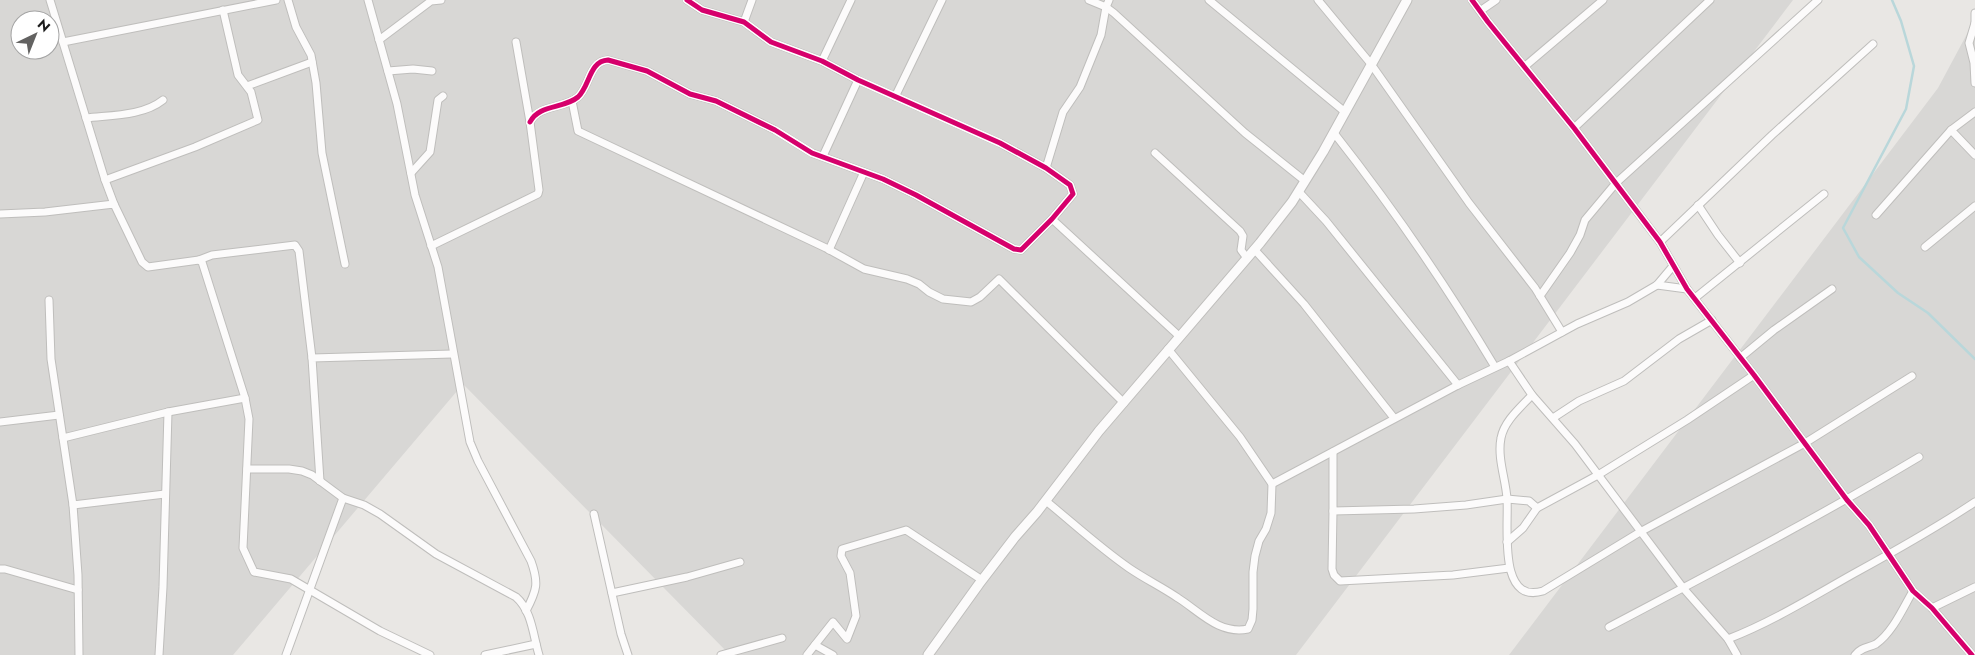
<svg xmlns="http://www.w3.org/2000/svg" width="1975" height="655" viewBox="0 0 1975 655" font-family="Jost,sans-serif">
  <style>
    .residential { fill: #d8d7d5; fill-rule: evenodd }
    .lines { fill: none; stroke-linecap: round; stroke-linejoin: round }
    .stream { stroke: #b9d7da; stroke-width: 2.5 }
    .minor-casing { stroke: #bfbebc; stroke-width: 9 }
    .tertiary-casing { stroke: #bfbebc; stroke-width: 11 }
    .minor { stroke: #fcfbfb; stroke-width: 7 }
    .tertiary { stroke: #fcfbfb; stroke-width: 9 }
    .cycleway-casing { stroke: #fff; stroke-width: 8 }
    .cycleway { stroke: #d6006c; stroke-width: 5 }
  </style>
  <rect width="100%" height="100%" fill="#e9e7e4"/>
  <g class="residential">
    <path d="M0 0H1793L1296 655H730L463 384 233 655H0ZM20 20H50V50H20Z"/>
    <path d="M1975 19V655H1509L1938 88Z"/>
  </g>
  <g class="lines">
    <path class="stream" d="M1892 0 1901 21 1914 66 1906 109 1843 228 1859 257 1898 293 1928 313 1975 359"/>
    <defs>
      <g id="minor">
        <path d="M50 0 105 180 114 204"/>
        <path d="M288 0 296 27 311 55 316 83 322 153 345 264"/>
        <path d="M368 0 397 104 415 195 438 267 470 442 478 461 531 561C539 583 537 590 526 611"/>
        <path d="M1089 0 1106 7 1114 13 1245 133 1305 181"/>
        <path d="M1209 0 1345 112"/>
        <path d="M1318 0 1371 64 1469 203 1535 288 1562 332"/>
        <path d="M1472 0 1488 22 1574 128 1660 242 1687 289 1754 375 1847 500 1869 525 1913 591 1932 608 1972 655"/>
        <path d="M1480 11 1496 0"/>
        <path d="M744 22 752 0"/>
        <path d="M1975 23 1969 43 1974 63 1975 83"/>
        <path d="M1975 24V13"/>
        <path d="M379 40 431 1 441 0"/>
        <path d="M63 42 276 0"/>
        <path d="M822 61 851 0"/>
        <path d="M1524 67 1603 0"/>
        <path d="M388 71 413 69 432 71"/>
        <path d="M247 86 312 62"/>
        <path d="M895 97 942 0"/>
        <path d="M572 101 578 131 826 248 864 269 907 279 919 284 929 292 943 299 971 302 980 297 999 279 1124 403"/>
        <path d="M86 118C111 115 143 116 163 100"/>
        <path d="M530 122C539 104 564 109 578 97 590 86 589 61 608 60L647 71 690 94 716 101 775 130 812 153 883 179 916 195 1014 249 1021 250 1052 219 1073 194 1070 185 1046 168 1000 143 858 80 822 61 771 42 744 22 702 10 687 0"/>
        <path d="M1574 128 1710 0"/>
        <path d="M1951 130 1975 155"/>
        <path d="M1334 133C1393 208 1446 285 1495 367"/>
        <path d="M1155 153 1240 231 1243 236 1241 250 1247 258"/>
        <path d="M823 156 858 80"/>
        <path d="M1046 168 1063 112 1080 87 1101 35 1106 7 1109 0"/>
        <path d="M411 173 430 152 438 100 443 96"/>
        <path d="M105 180 195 147 258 120 251 92 238 75 223 10"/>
        <path d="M1299 192 1326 221 1458 385"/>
        <path d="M1698 205 1718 235 1740 263"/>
        <path d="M0 214 45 212 114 204 142 262 148 267 199 260 202 262 245 398 249 419 243 548 254 572 291 579 380 631 430 655"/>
        <path d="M1876 215 1951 130 1975 112"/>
        <path d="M1052 219 1179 336"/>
        <path d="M1660 242 1772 135 1873 44"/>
        <path d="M431 246 538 194 539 190 530 122 516 42"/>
        <path d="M1925 247 1975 206"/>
        <path d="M1254 249 1304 304 1394 418"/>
        <path d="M829 250 864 172"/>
        <path d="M199 260 212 255 295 245 299 251 312 358"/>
        <path d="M1657 285 1687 289"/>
        <path d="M1540 296 1570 253 1580 235 1585 220 1616 183 1818 0"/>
        <path d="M1695 298 1824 194"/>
        <path d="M49 300 51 359 73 505 78 575 79 655"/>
        <path d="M1740 358 1774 330 1832 289"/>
        <path d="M1509 361 1532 395 1575 444 1684 589 1728 639 1737 655"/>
        <path d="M1532 395C1521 407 1504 421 1501 438 1497 458 1506 480 1507 499 1509 524 1497 605 1543 591L1640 532 1805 443 1912 376"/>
        <path d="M1553 418 1579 401 1624 381 1679 339 1712 320"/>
        <path d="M0 422 59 415"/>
        <path d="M63 438 168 412 245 398"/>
        <path d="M1333 452V511L1414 509 1466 505 1507 499 1529 501 1537 508 1598 475 1687 420 1754 375"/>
        <path d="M247 469H289L302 471 312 475 343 498 364 505 380 514 436 554 516 597C532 611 533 635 539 655"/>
        <path d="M320 481 312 358 452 354"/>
        <path d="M1272 484 1458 385 1509 361 1577 324 1628 302 1657 285 1673 266"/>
        <path d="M1046 501C1073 523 1100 548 1129 568 1145 579 1162 587 1178 598 1199 611 1219 635 1248 629L1252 620 1253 609V572L1255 556 1259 541 1266 529 1271 513 1272 484 1240 437 1168 349"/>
        <path d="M73 505 165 494"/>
        <path d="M1333 511 1332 569 1334 575 1340 581 1453 575 1509 568"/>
        <path d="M594 514 621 634 628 655"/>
        <path d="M1507 542 1523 528 1537 508"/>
        <path d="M0 569H5L78 590"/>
        <path d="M612 593 687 577 740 562"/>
        <path d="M1932 608 1975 587"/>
        <path d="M1609 627C1713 572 1817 518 1919 457"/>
        <path d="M1728 639C1772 622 1812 597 1853 574 1895 551 1936 528 1975 502"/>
        <path d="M815 645 833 655"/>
        <path d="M159 655 163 587 168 412"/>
        <path d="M286 655 343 498"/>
        <path d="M485 655 536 644"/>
        <path d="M721 655 782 638"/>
        <path d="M807 655 833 622 847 639 856 616 850 573 841 556 842 549 906 530 982 580"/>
        <path d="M1855 655C1861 647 1868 648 1876 644 1893 632 1903 608 1913 591"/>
      </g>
      <path id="tertiary" d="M928 655 979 584 1015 537 1037 512 1099 431 1260 243 1292 202 1323 152 1407 0"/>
    </defs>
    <use href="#minor" class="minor-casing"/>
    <use href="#tertiary" class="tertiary-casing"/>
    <use href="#minor" class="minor"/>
    <use href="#tertiary" class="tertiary"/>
    <defs>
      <g id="cycleway">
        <path d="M1472 0 1488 22 1574 128 1660 242 1687 289 1754 375 1847 500 1869 525 1913 591 1932 608 1972 655"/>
        <path d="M530 122C539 104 564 109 578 97 590 86 589 61 608 60L647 71 690 94 716 101 775 130 812 153 883 179 916 195 1014 249 1021 250 1052 219 1073 194 1070 185 1046 168 1000 143 858 80 822 61 771 42 744 22 702 10 687 0"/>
      </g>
    </defs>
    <use href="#cycleway" class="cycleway-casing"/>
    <use href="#cycleway" class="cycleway"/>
  </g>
  <g transform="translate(35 35) rotate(43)"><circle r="24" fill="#ffffff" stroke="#a4a4a4"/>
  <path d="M0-4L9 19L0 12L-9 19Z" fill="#636261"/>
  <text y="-8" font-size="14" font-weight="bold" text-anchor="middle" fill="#1b1b1b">N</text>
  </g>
</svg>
